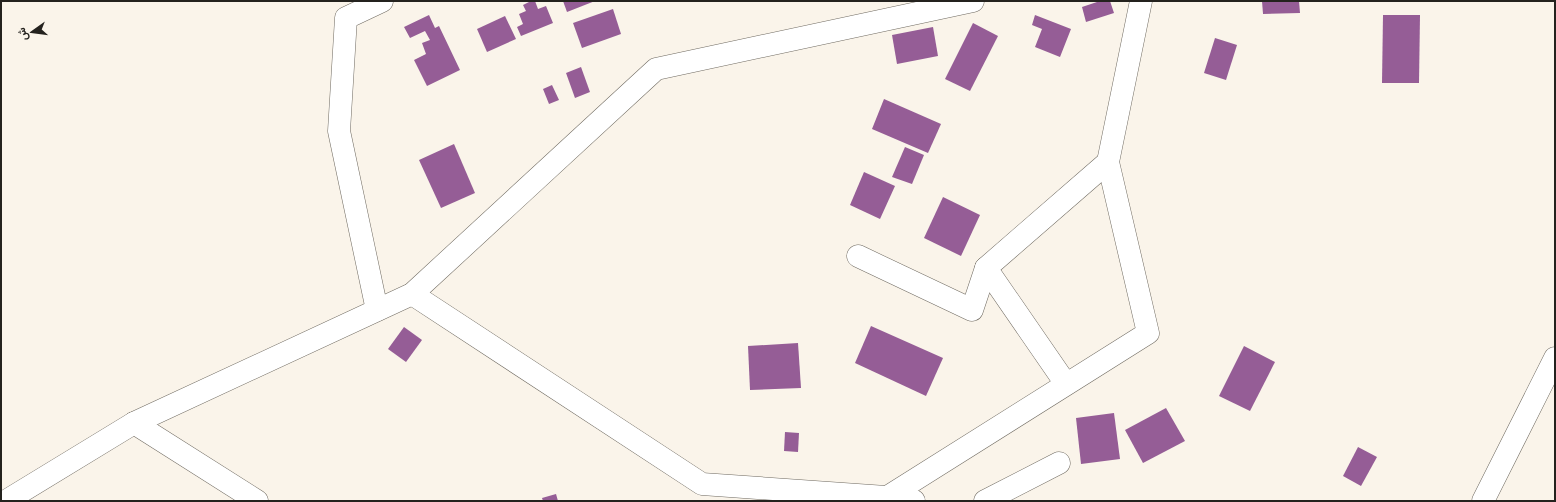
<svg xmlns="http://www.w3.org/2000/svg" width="1556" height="502" viewBox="0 0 1556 502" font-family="'DM Sans',Vazirmatn,sans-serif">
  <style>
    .building { fill: #955d96 }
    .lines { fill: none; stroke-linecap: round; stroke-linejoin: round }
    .minor-casing { stroke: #6f6a61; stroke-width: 23 }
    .minor { stroke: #fff; stroke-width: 22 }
  </style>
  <rect width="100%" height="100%" fill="#faf4ea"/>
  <g class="building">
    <path d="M531 1H535L538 9 546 6 553 23 521 36 517 27 523 24 519 14 526 11 523 5Z"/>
    <path d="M563 1H595L567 12Z"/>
    <path d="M1100 1H1110L1114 13 1086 22 1082 7Z"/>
    <path d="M1262 1H1299L1300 13 1263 14Z"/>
    <path d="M613 9 621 34 582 48 573 23Z"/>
    <path d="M429 15 435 28 439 26 460 70 427 86 414 60 426 54 422 43 430 40 425 31 410 38 404 27Z"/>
    <path d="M1035 15 1071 29 1060 57 1035 47 1042 29 1032 25Z"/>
    <path d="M1383 15H1420L1419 83H1382Z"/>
    <path d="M505 16 516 39 487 52 477 29Z"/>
    <path d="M973 23 998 36 970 91 945 79Z"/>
    <path d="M933 27 938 56 897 64 892 35Z"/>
    <path d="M1215 38 1237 45 1226 80 1204 73Z"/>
    <path d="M581 67 590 92 575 98 566 73Z"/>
    <path d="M552 85 559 100 549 104 543 89Z"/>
    <path d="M884 99 941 124 928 153 872 129Z"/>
    <path d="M454 144 475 193 441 208 419 160Z"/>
    <path d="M905 147 924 155 912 184 892 177Z"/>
    <path d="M864 172 895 186 880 219 850 205Z"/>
    <path d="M943 197 980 215 961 256 924 238Z"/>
    <path d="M871 326 943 358 926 396 855 363Z"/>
    <path d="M404 327 422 340 406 362 388 349Z"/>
    <path d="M798 343 801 388 750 390 748 346Z"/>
    <path d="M1244 346 1275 362 1250 411 1219 396Z"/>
    <path d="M1166 408 1185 441 1143 463 1125 430Z"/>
    <path d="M1114 413 1120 459 1081 464 1076 418Z"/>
    <path d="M785 432 799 433 798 452 784 451Z"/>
    <path d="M1358 447 1377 457 1361 486 1343 476Z"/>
    <path d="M556 494 558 501H543L542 498Z"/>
  </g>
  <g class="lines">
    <defs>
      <g id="minor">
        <path d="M858 256 972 310 986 268"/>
        <path d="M412 294 702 484 886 497 914 501"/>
        <path d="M377 310 339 131 346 18 382 1"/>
        <path d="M1066 384 986 268 1108 162"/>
        <path d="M134 423 257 501"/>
        <path d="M6 501 134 423 412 294 656 69 973 1"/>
        <path d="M881 501 1148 333 1108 162 1141 1"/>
        <path d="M985 501 1059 463"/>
        <path d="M1483 501 1555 358"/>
      </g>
    </defs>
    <use href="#minor" class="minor-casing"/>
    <use href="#minor" class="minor"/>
  </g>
  <rect width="1556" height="502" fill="none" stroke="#24221e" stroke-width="4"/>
  <g transform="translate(32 32) rotate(256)" stroke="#faf4ea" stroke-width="3" paint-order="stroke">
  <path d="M0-3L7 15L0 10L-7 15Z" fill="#24221e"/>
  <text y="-6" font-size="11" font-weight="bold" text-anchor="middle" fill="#24221e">ش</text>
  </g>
</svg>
